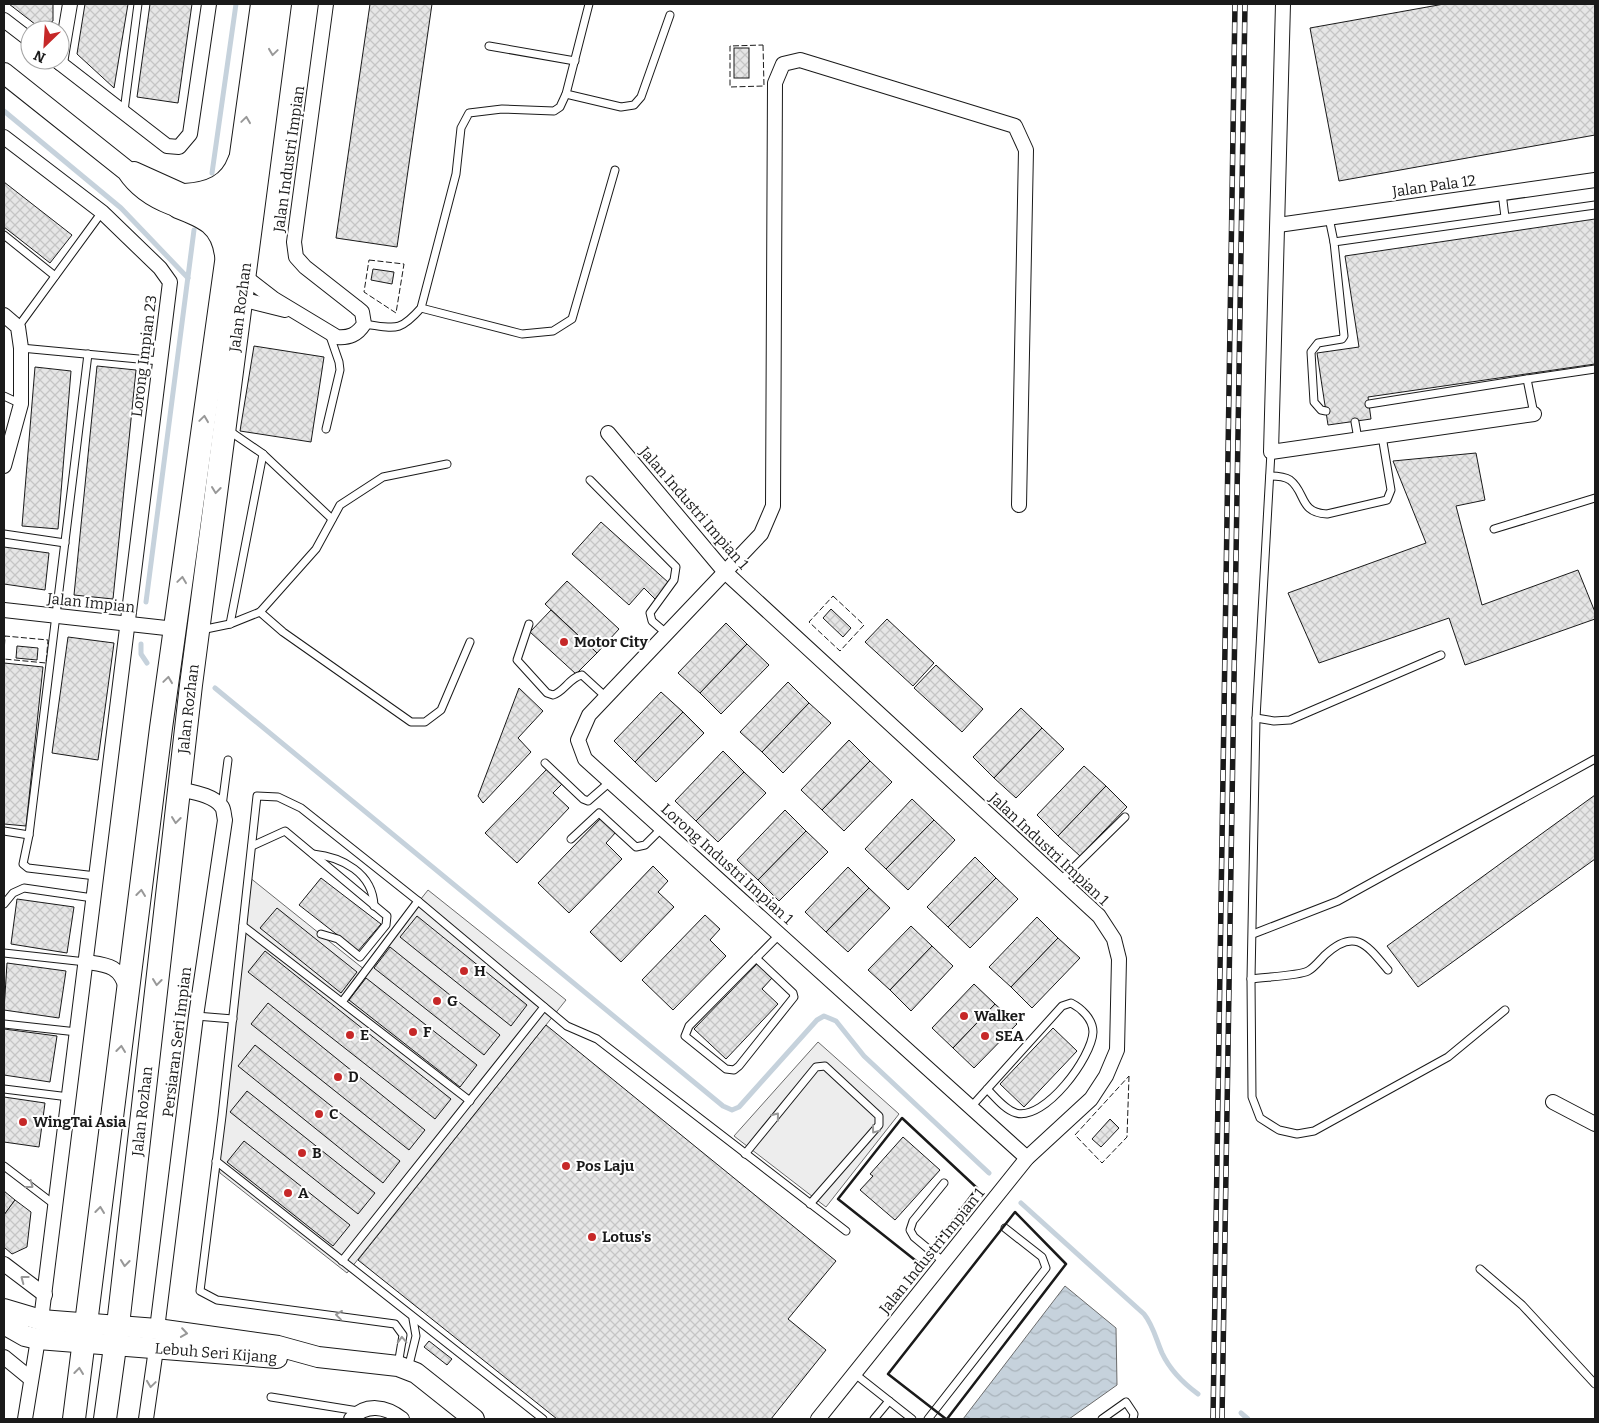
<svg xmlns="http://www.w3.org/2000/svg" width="1599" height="1423" viewBox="0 0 1599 1423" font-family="Bitter,serif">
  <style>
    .parking { fill: #ededed; stroke: #6a6a6a }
    .water { fill: url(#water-waves); stroke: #6a6a6a }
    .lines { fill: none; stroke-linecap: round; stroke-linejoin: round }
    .stream { stroke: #c6d2dc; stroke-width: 5 }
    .building { fill: url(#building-cross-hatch); stroke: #1a1a1a }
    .lane-casing { stroke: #1a1a1a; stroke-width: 9 }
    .street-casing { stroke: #1a1a1a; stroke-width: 16 }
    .secondary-casing { stroke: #1a1a1a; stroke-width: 22 }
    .primary-casing { stroke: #1a1a1a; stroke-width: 24 }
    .lane { stroke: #fff; stroke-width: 7 }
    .street { stroke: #fff; stroke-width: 14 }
    .secondary { stroke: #fff; stroke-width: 20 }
    .primary { stroke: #fff; stroke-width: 22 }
    .rail-casing { stroke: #1a1a1a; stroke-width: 5.5 }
    .rail { stroke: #fff; stroke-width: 4; stroke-dasharray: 11; stroke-linecap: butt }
    .fence { stroke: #1a1a1a; stroke-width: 1; stroke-dasharray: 6 2.5; stroke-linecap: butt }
    .wall { stroke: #1a1a1a; stroke-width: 2.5 }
    .oneway { stroke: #989898 }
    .poi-dot { fill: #c62828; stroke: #fff; stroke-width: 2 }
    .labels { text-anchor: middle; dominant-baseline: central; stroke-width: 4; stroke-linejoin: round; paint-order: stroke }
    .street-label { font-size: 15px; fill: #1a1a1a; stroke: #fff }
    .poi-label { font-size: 15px; font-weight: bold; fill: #1a1a1a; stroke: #fff; text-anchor: start }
  </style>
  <defs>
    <pattern id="water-waves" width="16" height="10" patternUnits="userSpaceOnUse" patternTransform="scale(1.25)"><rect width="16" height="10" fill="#c6d2dc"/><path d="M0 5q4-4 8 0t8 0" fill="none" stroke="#aab4bc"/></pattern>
    <pattern id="building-cross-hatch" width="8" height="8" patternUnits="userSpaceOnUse" patternTransform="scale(1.25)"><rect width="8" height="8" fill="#e6e6e6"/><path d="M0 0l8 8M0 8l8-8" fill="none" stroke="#c5c5c5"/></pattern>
  </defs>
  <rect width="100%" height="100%" fill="#fff"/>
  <g class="parking">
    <path d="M249 877 365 970 428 890 566 1000 347 1273 220 1173 216 1161Z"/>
    <path d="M818 1042 899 1114 826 1207 734 1136Z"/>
  </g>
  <path class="water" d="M1065 1286 1116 1328 1117 1385 1069 1419H963Z"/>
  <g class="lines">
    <g class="stream">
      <path d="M4 111 121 208 188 278"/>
      <path d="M212 173 236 4"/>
      <path d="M146 602 194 230"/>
      <path d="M141 644V654L147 663"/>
      <path d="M215 688 723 1106 732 1110 739 1107 817 1020 824 1016 836 1021 864 1056 989 1173"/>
      <path d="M1021 1203 1144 1314C1153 1325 1156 1339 1162 1353 1170 1370 1183 1383 1198 1394"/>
      <path d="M1241 1413 1248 1419"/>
    </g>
  </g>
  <g class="building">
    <path d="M9 4H53V21L40 28Z"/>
    <path d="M85 4H128L114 88 77 54Z"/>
    <path d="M150 4H192L178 103 137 97Z"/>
    <path d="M370 4H432L397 247 336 238Z"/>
    <path d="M1444 4H1595V135L1339 181 1310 28Z"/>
    <rect x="734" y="48" width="15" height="30"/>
    <path d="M4 182 72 235 50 263 4 227Z"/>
    <path d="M1595 219V364L1368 397 1371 419 1328 425 1317 353 1359 347 1345 256Z"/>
    <path d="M373 269 394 272 392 284 371 280Z"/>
    <path d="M254 346 324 357 311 442 240 431Z"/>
    <path d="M97 366 136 370 113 599 74 595Z"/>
    <path d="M35 367 71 371 58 529 22 526Z"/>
    <path d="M1476 453 1485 500 1456 506 1482 605 1578 570 1595 612V619L1465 665 1449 618 1319 663 1288 593 1426 543 1393 461Z"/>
    <path d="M601 522 669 583 655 599 644 588 629 605 572 554Z"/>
    <path d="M4 547 49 553 45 590 4 584Z"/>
    <path d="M567 581 619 629 597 653 545 604Z"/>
    <path d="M831 609 851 628 843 637 823 618Z"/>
    <path d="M551 610 597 653 576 674 530 632Z"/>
    <path d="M887 619 934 663 913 686 865 642Z"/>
    <path d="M726 623 747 644 700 693 678 673Z"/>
    <path d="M68 637 114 643 98 760 52 753Z"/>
    <path d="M747 644 769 665 721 714 700 693Z"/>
    <path d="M17 646 38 648 37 660 16 658Z"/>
    <path d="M4 663 43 667 26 826 4 824Z"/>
    <path d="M936 665 983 709 962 732 914 688Z"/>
    <path d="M788 682 809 703 762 752 740 732Z"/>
    <path d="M519 688 543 711 518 738 531 752 483 803 478 796Z"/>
    <path d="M661 692 683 712 635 762 614 741Z"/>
    <path d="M809 703 831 723 783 773 762 752Z"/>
    <path d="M1021 708 1042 728 994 778 973 757Z"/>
    <path d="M683 712 704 733 656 782 635 762Z"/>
    <path d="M1042 728 1064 749 1016 798 994 778Z"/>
    <path d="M849 740 870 761 822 810 801 790Z"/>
    <path d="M723 751 744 772 696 821 675 801Z"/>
    <path d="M870 761 892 782 844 831 822 810Z"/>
    <path d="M1084 766 1106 786 1058 836 1037 815Z"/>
    <path d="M548 768 564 782 553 793 569 808 517 863 485 833Z"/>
    <path d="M744 772 766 793 718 842 696 821Z"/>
    <path d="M1106 786 1127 807 1080 856 1058 836Z"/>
    <path d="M1595 795V859L1418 987 1387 946Z"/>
    <path d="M912 799 934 820 886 869 865 849Z"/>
    <path d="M785 810 806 831 758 880 737 860Z"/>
    <path d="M601 818 616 832 606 843 622 859 569 913 538 883Z"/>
    <path d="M934 820 955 840 908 890 886 869Z"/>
    <path d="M806 831 828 852 779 901 758 880Z"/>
    <path d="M975 857 996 878 948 927 927 907Z"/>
    <path d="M653 866 668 881 658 892 674 907 621 962 590 932Z"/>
    <path d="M848 867 869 888 826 932 805 912Z"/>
    <path d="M321 878 381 924 358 951 299 905Z"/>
    <path d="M996 878 1018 899 970 948 948 927Z"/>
    <path d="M869 888 890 908 848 952 826 932Z"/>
    <path d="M17 899 74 907 67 953 11 944Z"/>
    <path d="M277 908 357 972 341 993 260 928Z"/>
    <path d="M705 915 720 929 710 940 726 956 673 1010 642 980Z"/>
    <path d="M417 916 527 1005 511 1026 400 937Z"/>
    <path d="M1037 917 1058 938 1011 987 989 967Z"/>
    <path d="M911 926 932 946 890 990 868 970Z"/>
    <path d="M1058 938 1080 958 1032 1008 1011 987Z"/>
    <path d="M932 946 953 966 911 1011 890 990Z"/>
    <path d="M390 947 500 1035 484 1055 374 968Z"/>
    <path d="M265 951 451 1099 435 1119 248 972Z"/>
    <path d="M7 963 66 971 59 1018 4 1010Z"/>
    <path d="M757 964 772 978 762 989 778 1004 726 1059 694 1029Z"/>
    <path d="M366 978 477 1065 460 1087 349 1000Z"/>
    <path d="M974 984 995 1004 953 1048 932 1028Z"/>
    <path d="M268 1003 425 1130 409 1150 251 1024Z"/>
    <path d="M995 1004 1017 1024 974 1068 953 1048Z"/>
    <path d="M546 1025 836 1261 788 1319 826 1350 771 1419H557L358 1260Z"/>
    <path d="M1053 1028 1077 1051 1024 1107 1000 1084Z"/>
    <path d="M4 1029 57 1036 50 1082 4 1075Z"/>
    <path d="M255 1045 400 1161 383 1183 238 1066Z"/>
    <path d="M247 1091 375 1193 358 1214 230 1112Z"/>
    <path d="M4 1097 45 1103 39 1147 4 1142Z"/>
    <path d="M1110 1119 1119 1128 1101 1147 1092 1139Z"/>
    <path d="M903 1137 940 1170 895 1220 860 1190 873 1176 870 1174Z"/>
    <path d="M244 1141 350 1225 333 1246 227 1162Z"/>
    <path d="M4 1191 15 1200 4 1215Z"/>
    <path d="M15 1200 31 1212 27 1247 12 1254 4 1247V1215Z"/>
    <path d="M429 1341 452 1359 447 1365 424 1347Z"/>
  </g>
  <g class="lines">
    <defs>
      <g id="lane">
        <path d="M489 46 575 61"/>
        <path d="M566 94 621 107 634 105 641 97 670 15"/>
        <path d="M124 111 138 4"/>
        <path d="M1502 193 1505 217"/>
        <path d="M1329 218 1334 242"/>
        <path d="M4 235 55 276"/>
        <path d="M421 308 522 334 553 331 572 319 615 170"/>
        <path d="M364 324C395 328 399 333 421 308L456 174 461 128 469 113 502 109 554 111 560 107 566 94 589 4"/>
        <path d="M18 327 102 212"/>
        <path d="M21 348 160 361"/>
        <path d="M88 354 29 835 23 864 28 868 96 876"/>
        <path d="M4 396 21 404"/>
        <path d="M1369 404 1527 379"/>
        <path d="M1326 411 1321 410 1314 402 1311 352 1318 343 1342 339 1344 336 1334 242 1595 205"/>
        <path d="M1534 414 1527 379 1595 369"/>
        <path d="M1355 422 1358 439"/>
        <path d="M326 429 340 370 339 362 329 333"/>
        <path d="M228 430 263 454 332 519"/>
        <path d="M1271 452 1256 718 1251 979 1252 1097 1260 1118 1279 1130 1297 1134 1314 1131 1448 1057 1505 1010"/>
        <path d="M1270 476C1276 476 1284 476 1290 480 1306 492 1299 513 1327 514L1387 500 1391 490 1382 436"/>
        <path d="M590 480 676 567 674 580 650 613 652 621 666 633"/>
        <path d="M1494 529 1595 498"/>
        <path d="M4 534 65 543"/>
        <path d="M260 612 283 632 411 722H425L441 710 470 642"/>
        <path d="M230 624 263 454"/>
        <path d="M529 624 517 660 547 693 553 695C564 692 570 677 582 675L606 697"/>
        <path d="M201 630 230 624 260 612 316 549 340 505 383 477 447 464"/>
        <path d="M1256 718 1274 721 1290 720 1441 655"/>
        <path d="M545 763 583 799 588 801 611 781"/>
        <path d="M222 806 228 760"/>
        <path d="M4 831 29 835"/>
        <path d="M571 839 599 813 636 847 645 845 662 828"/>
        <path d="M252 846 285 831 387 916 386 925 360 957 338 939 321 934"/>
        <path d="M313 854C342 857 373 873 374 906"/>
        <path d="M1061 880 1125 817"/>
        <path d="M4 904 13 893 24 888 93 898"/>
        <path d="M243 926 470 1101"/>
        <path d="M1253 934 1338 901 1595 759"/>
        <path d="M4 953 86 962"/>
        <path d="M756 958 793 993 794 997 739 1066 734 1070 726 1069 685 1036 689 1026 780 934"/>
        <path d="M1251 979C1263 977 1298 976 1308 971 1314 968 1320 960 1325 955 1355 927 1367 945 1388 970"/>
        <path d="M342 1002 418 901"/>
        <path d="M196 1016 233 1019"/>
        <path d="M4 1024 77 1032"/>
        <path d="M4 1089 69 1097"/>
        <path d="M971 1107 1062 1006 1071 1003C1081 1008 1093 1019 1093 1032 1092 1057 1045 1121 1016 1113 1005 1110 995 1097 987 1089"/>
        <path d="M745 1154 816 1067 825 1066 879 1116V1125L810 1204"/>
        <path d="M216 1161 543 1419"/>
        <path d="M4 1166 55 1205"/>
        <path d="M944 1183 913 1221 910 1230 914 1237 944 1262"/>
        <path d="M342 1261 544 1007"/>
        <path d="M1480 1269 1522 1305 1595 1384"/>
        <path d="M398 1365 403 1335 395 1324 217 1300 200 1291 222 1116 257 796 278 797 301 808 418 901 567 1026 597 1039 846 1231"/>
        <path d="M408 1369 416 1336 413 1319"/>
        <path d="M855 1374 912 1419"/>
        <path d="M271 1397 358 1411"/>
        <path d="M874 1419 889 1401"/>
        <path d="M928 1419 1046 1268 1042 1257 1005 1228"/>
        <path d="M1102 1419 1126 1402 1134 1414 1133 1419"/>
      </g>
      <g id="street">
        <path d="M1283 4 1271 452 1534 414"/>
        <path d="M4 20 30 40"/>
        <path d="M56 60 167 146 179 147 190 134 209 4"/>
        <path d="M60 63 70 4"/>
        <path d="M4 137 102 212 160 268 170 282 41 1320"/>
        <path d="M1278 225 1595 180"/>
        <path d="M244 276 274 299 337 337C349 338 357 335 364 324L362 312 356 307 305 267 296 257 294 242 326 4"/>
        <path d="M241 299 285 310"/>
        <path d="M4 315 18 327 21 348V404L4 466"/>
        <path d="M608 433 724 571 1099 916 1114 939 1119 959 1117 1050 1106 1076 1091 1099 1027 1158 818 1419"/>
        <path d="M1019 505 1026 150 1015 126 800 60 783 64 775 83 773 506 761 534 589 715 578 740 585 759 1027 1158"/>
        <path d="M4 610 175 629"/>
        <path d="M86 962C106 965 120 965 126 988"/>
        <path d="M1553 1102 1595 1124"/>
        <path d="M4 1264 45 1295"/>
        <path d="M157 1329 196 1016 225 820C224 817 224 810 222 807 214 795 192 792 179 789"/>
        <path d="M4 1357 31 1379"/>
        <path d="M25 1419 38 1339"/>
        <path d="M146 1419 156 1349"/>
        <path d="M351 1419C366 1403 386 1406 402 1419"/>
      </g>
      <g id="secondary">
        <path d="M4 73 127 171C152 209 202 213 244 221"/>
        <path d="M134 172 185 195 246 205"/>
        <path d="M4 1309 41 1320 157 1329 278 1346 318 1357 398 1366 416 1373 474 1419"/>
        <path id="s1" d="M4 1324 25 1336 38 1339 277 1358"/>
      </g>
      <g id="primary">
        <path d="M185 195C210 193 230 186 239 161"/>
        <path d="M178 207C204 217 222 224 226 255"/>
        <path d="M74 1419 161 728 262 4"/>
        <path id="s2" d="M105 1419 118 1325 191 685 280 4"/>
      </g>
    </defs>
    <use href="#lane" class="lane-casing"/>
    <use href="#street" class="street-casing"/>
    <use href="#secondary" class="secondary-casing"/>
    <use href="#primary" class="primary-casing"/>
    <use href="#lane" class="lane"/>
    <use href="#street" class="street"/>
    <use href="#secondary" class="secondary"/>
    <use href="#primary" class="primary"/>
    <defs>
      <g id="rail">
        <path d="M1213 1419 1235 4"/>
        <path d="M1222 1419 1245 4"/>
      </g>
    </defs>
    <use href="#rail" class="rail-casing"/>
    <use href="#rail" class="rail"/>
    <g class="fence">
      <path d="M763 45 764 86 730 87V46Z"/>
      <path d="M369 260 404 264 396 313 364 292Z"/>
      <path d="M833 596 864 625 840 651 809 622Z"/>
      <path d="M4 654 5 636 48 640 46 663 4 659"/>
      <path d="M1129 1076 1127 1137 1102 1163 1075 1135Z"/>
    </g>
    <g class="wall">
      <path d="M902 1118 977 1188 920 1264 838 1199Z"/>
      <path d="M946 1419 888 1374 1015 1212 1066 1264 947 1419"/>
    </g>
  </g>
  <defs><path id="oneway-chevron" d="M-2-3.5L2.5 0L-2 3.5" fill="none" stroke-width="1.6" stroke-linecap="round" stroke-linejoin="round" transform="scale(1.25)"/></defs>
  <g class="oneway">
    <use href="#oneway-chevron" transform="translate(273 52) rotate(98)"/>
    <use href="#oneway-chevron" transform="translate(246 120) rotate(-82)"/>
    <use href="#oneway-chevron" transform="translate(204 419) rotate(-82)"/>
    <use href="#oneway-chevron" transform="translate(216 490) rotate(97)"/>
    <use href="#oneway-chevron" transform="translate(182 580) rotate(-82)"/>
    <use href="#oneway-chevron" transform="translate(168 680) rotate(-82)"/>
    <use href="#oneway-chevron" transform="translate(176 820) rotate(97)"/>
    <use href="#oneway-chevron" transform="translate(141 893) rotate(-83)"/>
    <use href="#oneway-chevron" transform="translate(157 982) rotate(97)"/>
    <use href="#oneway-chevron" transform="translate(121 1049) rotate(-83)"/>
    <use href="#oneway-chevron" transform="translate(776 1116) rotate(-51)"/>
    <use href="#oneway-chevron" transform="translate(875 1130) rotate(127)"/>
    <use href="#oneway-chevron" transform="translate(30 1185) rotate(37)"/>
    <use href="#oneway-chevron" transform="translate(100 1210) rotate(-83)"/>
    <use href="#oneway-chevron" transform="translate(125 1263) rotate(96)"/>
    <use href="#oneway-chevron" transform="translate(24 1279) rotate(-143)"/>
    <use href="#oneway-chevron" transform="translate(339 1315) rotate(-173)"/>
    <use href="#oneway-chevron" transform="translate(184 1333) rotate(8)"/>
    <use href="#oneway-chevron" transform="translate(402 1340) rotate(-92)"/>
    <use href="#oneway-chevron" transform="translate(79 1371) rotate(-83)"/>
    <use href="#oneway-chevron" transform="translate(151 1384) rotate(98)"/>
  </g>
  <g class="poi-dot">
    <circle cx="564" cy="642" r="5"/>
    <circle cx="464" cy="971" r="5"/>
    <circle cx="437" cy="1001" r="5"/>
    <circle cx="964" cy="1016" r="5"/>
    <circle cx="413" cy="1032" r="5"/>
    <circle cx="350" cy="1035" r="5"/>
    <circle cx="985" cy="1036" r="5"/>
    <circle cx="338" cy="1077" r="5"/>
    <circle cx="319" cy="1114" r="5"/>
    <circle cx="23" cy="1122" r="5"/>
    <circle cx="302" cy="1153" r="5"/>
    <circle cx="566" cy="1166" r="5"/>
    <circle cx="288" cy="1193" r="5"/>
    <circle cx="592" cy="1237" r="5"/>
  </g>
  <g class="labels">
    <g class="street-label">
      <text transform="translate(289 159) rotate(-82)">Jalan Industri Impian</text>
      <text transform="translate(1434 186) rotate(-8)">Jalan Pala 12</text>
      <text stroke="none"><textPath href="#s2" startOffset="1120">Jalan Rozhan</textPath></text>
      <text transform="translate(144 356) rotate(-83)">Lorong Impian 23</text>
      <text transform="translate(694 508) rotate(49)">Jalan Industri Impian 1</text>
      <text transform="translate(91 603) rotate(6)">Jalan Impian</text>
      <text stroke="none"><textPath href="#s2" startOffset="715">Jalan Rozhan</textPath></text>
      <text transform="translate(1049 849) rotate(43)">Jalan Industri Impian 1</text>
      <text transform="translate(727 864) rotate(42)">Lorong Industri Impian 1</text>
      <text transform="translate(177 1042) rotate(-83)">Persiaran Seri Impian</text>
      <text stroke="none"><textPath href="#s2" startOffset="310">Jalan Rozhan</textPath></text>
      <text transform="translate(932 1251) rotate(-51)">Jalan Industri Impian 1</text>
      <text stroke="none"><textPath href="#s1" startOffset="216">Lebuh Seri Kijang</textPath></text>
    </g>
    <g class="poi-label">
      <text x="574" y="642">Motor City</text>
      <text x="474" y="971">H</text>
      <text x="447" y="1001">G</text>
      <text x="974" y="1016">Walker</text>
      <text x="423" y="1032">F</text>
      <text x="360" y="1035">E</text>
      <text x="995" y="1036">SEA</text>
      <text x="348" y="1077">D</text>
      <text x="329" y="1114">C</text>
      <text x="33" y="1122">WingTai Asia</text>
      <text x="312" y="1153">B</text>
      <text x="576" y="1166">Pos Laju</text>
      <text x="298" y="1193">A</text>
      <text x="602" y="1237">Lotus's</text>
    </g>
  </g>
  <rect width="1599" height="1423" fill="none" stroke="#1a1a1a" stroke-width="10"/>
  <g transform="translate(45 45) rotate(205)"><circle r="24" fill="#ffffff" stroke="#a3a3a3"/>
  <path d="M0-4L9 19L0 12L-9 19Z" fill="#c62828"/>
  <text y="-8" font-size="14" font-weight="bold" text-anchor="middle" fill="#1a1a1a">N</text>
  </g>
</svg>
